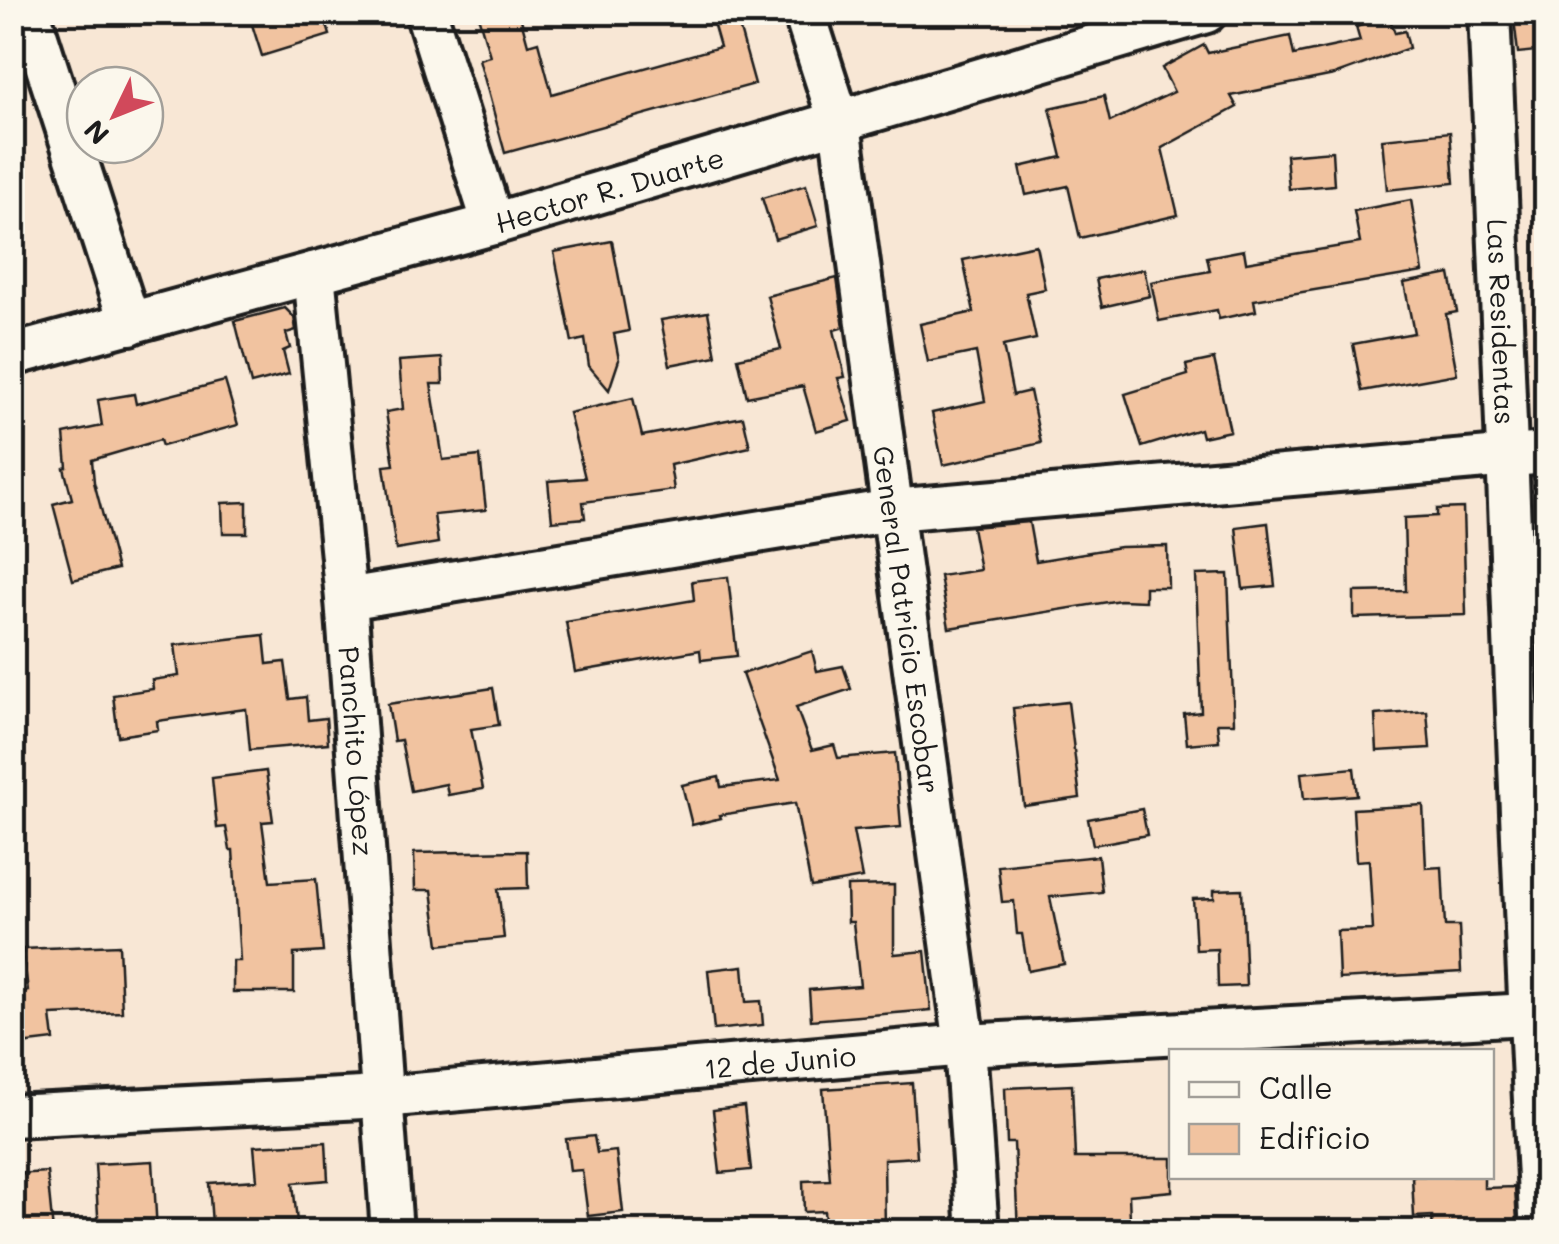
<svg xmlns="http://www.w3.org/2000/svg" width="1559" height="1244" viewBox="0 0 1559 1244" font-family="Mali,sans-serif">
  <style>
    .building { fill: #f1c3a0; stroke: #1c1c1c; stroke-width: 2.5 }
    .lines { fill: none; stroke-linecap: round; stroke-linejoin: round }
    .minor-casing { stroke: #1c1c1c; stroke-width: 48 }
    .minor { stroke: #fbf7ec; stroke-width: 40 }
    .labels { text-anchor: middle; dominant-baseline: central; stroke-width: 8; stroke-linejoin: round; paint-order: stroke }
    .street-label { font-size: 28px; fill: #1c1c1c; stroke: #fbf7ec }
  </style>
  <rect width="100%" height="100%" fill="#f8e7d5"/>
  <filter id="ink" filterUnits="userSpaceOnUse"><feTurbulence type="fractalNoise" baseFrequency=".01" numOctaves="2"/><feDisplacementMap in="SourceGraphic" scale="20" xChannelSelector="R" yChannelSelector="G"/><feConvolveMatrix kernelMatrix="1 2 1 2 8 2 1 2 1" color-interpolation-filters="sRGB"/></filter>
  <g filter="url(#ink)">
    <g class="building">
      <path d="M248 12H323L330 35 262 56Z"/>
      <path d="M477 12H519L528 45 538 42 552 94 720 47 710 12H735L755 84 505 153 479 59 490 56Z"/>
      <path d="M1546 16V50L1518 53 1514 19Z"/>
      <path d="M1389 17 1395 33 1405 31 1409 48 1334 75 1231 96 1237 107 1162 148 1178 215 1080 238 1068 186 1026 195 1020 167 1062 157 1050 108 1104 96 1110 122 1174 92 1162 68 1204 45 1208 53 1290 36 1294 55 1360 41 1356 27Z"/>
      <path d="M1450 132 1454 183 1387 190 1382 139Z"/>
      <path d="M1332 151 1334 185 1289 189 1286 155Z"/>
      <path d="M806 185 818 226 775 239 762 198Z"/>
      <path d="M1411 200 1423 272 1254 300 1256 311 1219 319 1217 310 1159 321 1151 282 1210 271 1207 257 1244 250 1246 262 1360 243 1354 211Z"/>
      <path d="M612 241 629 331 614 334 619 360 609 390 589 366 585 339 572 342 554 252Z"/>
      <path d="M1036 245 1045 289 1026 293 1036 339 1003 346 1013 395 1030 391 1041 443 943 465 932 413 985 401 976 352 928 362 920 324 974 312 963 260Z"/>
      <path d="M1144 269 1150 296 1102 307 1096 279Z"/>
      <path d="M1450 274 1457 312 1446 314 1457 374 1362 391 1353 344 1414 333 1404 283Z"/>
      <path d="M837 278 844 327 834 330 845 377 838 378 851 421 816 431 803 386 747 397 738 358 781 349 767 296Z"/>
      <path d="M285 308 294 317 296 330 286 333 290 348 283 351 289 374 251 384 235 321Z"/>
      <path d="M708 312 716 356 670 365 661 320Z"/>
      <path d="M442 358 443 384H431L443 460 480 456 486 510 434 515 438 543 396 550 384 466 394 465 386 412 403 409 399 361Z"/>
      <path d="M1214 359 1230 431 1202 437 1200 429 1142 447 1125 394 1188 375 1186 365Z"/>
      <path d="M225 381 238 425 162 446 160 440 92 460 94 482 117 569 73 580 53 504 72 499 64 468 67 467 64 434 102 426 98 400 134 394 136 404Z"/>
      <path d="M633 398 642 436 743 417 750 447 670 465 674 490 583 502 585 518 552 521 548 481 585 478 569 413Z"/>
      <path d="M247 502V533H223L222 503Z"/>
      <path d="M1463 508 1466 615 1354 618V592L1406 591 1404 518 1437 516V509Z"/>
      <path d="M1029 522 1036 561 1120 547 1167 546 1168 587H1145V601L1120 600 949 628 940 576 980 570 972 527Z"/>
      <path d="M1268 523 1275 586 1243 589 1236 527Z"/>
      <path d="M1228 574 1234 723H1217L1219 741 1187 744 1184 714 1201 712 1196 575Z"/>
      <path d="M728 577 737 656 701 660 700 650 575 672 566 622 694 600 692 581Z"/>
      <path d="M264 635 267 664 285 662 290 699 306 697 308 720 326 718 328 743 250 750 246 709 157 721 158 730 118 736 113 695 153 689 152 680 179 676 175 645Z"/>
      <path d="M812 651 817 671 843 666 851 689 796 707 812 750 834 745 838 758 895 753 901 827 853 831 862 878 811 887 795 803 720 815 721 818 692 825 682 785 719 777 721 787 780 780 742 674Z"/>
      <path d="M493 688 499 725 471 729 483 789 448 795 446 784 411 791 401 740 394 741 388 704Z"/>
      <path d="M1068 702 1080 798 1024 806 1013 708Z"/>
      <path d="M1427 711 1430 748 1377 751 1375 715Z"/>
      <path d="M1354 768 1357 795 1304 799 1301 773Z"/>
      <path d="M266 771 273 821 262 822 270 882 316 879 323 952 294 954V992H233V961H240L233 850H230L226 827 217 828 212 778Z"/>
      <path d="M1423 805 1426 868 1442 867 1445 926H1459L1461 972 1339 979 1337 931 1373 930 1369 860 1356 861 1353 809Z"/>
      <path d="M1142 809 1147 835 1093 845 1088 819Z"/>
      <path d="M527 851 528 888 498 889 504 938 439 945 432 890H415L414 853Z"/>
      <path d="M1098 856 1102 892 1050 897 1064 964 1028 971 1022 934H1017L1014 901 1002 902 998 866Z"/>
      <path d="M894 885V954L925 951 931 1010 811 1020 809 990 860 986 853 922H848L847 886Z"/>
      <path d="M1242 889 1246 986 1218 987 1217 949 1196 950 1193 899 1214 898V890Z"/>
      <path d="M119 945 122 1012 51 1015 54 1040 12 1045V992L28 991 23 949Z"/>
      <path d="M743 966 746 1002 761 1001 763 1025 714 1030 708 970Z"/>
      <path d="M912 1083 917 1157 884 1159 885 1232H826L824 1211 804 1212 803 1181 830 1180 823 1089Z"/>
      <path d="M1072 1085 1075 1158H1172V1191L1129 1195 1130 1219 1108 1220V1232H1018L1014 1143H1007L1005 1088Z"/>
      <path d="M744 1106 751 1170 720 1173 713 1110Z"/>
      <path d="M594 1136 597 1153 616 1151 623 1212 588 1216 582 1170 570 1171 566 1139Z"/>
      <path d="M326 1142 328 1180 293 1183 298 1232H244L243 1223 212 1224 209 1183 257 1180 254 1146Z"/>
      <path d="M153 1161 157 1232H99L95 1164Z"/>
      <path d="M47 1172 53 1232H20L15 1174Z"/>
      <path d="M1412 1176H1484V1188L1515 1187 1517 1222 1502 1223 1503 1232H1433L1432 1216 1414 1217Z"/>
    </g>
    <g class="lines">
      <defs>
        <g id="minor">
          <path d="M29 12 130 324"/>
          <path d="M426 12 493 224"/>
          <path id="s1" d="M804 12 840 124 965 1045 978 1232"/>
          <path id="s2" d="M1489 12C1508 419 1518 825 1541 1232"/>
          <path id="s3" d="M314 273 346 599 392 1232"/>
          <path id="s4" d="M12 355 493 224 1206 12"/>
          <path d="M346 599 892 510 1546 453"/>
          <path id="s5" d="M12 1116 382 1097 965 1045 1546 1013"/>
        </g>
      </defs>
      <use href="#minor" class="minor-casing"/>
      <use href="#minor" class="minor"/>
    </g>
  </g>
  <g class="labels">
    <g class="street-label">
      <text stroke="none"><textPath href="#s4" startOffset="620">Hector R. Duarte</textPath></text>
      <text stroke="none"><textPath href="#s2" startOffset="310">Las Residentas</textPath></text>
      <text stroke="none"><textPath href="#s1" startOffset="618">General Patricio Escobar</textPath></text>
      <text stroke="none"><textPath href="#s3" startOffset="480">Panchito López</textPath></text>
      <text stroke="none"><textPath href="#s5" startOffset="770">12 de Junio</textPath></text>
    </g>
  </g>
  <rect width="1559" height="1244" fill="none" stroke="#fbf7ec" stroke-width="50"/>
  <rect x="25" y="25" width="1509" height="1194" fill="none" stroke="#1c1c1c" stroke-width="4" filter="url(#ink)"/>
  <rect x="1169" y="1049" width="325" height="130" fill="#fbf7ec" stroke="#a29f99" stroke-width="2.5"/>
  <rect x="1189" y="1082" width="50" height="15" fill="#fbf7ec" stroke="#a29f99" stroke-width="2.5"/>
  <text x="1259" y="1099" font-size="30" fill="#1c1c1c">Calle</text>
  <rect x="1189" y="1124" width="50" height="30" fill="#f1c3a0" stroke="#a29f99" stroke-width="2.5"/>
  <text x="1259" y="1149" font-size="30" fill="#1c1c1c">Edificio</text>
  <g transform="translate(115 115) rotate(227)"><circle r="48" fill="#fbf7ec" stroke="#a29f99" stroke-width="2.5"/>
  <path d="M0-8L18 38L0 25L-18 38Z" fill="#d1495b"/>
  <text y="-15" font-size="28" font-weight="bold" text-anchor="middle" fill="#1c1c1c">N</text>
  </g>
</svg>
